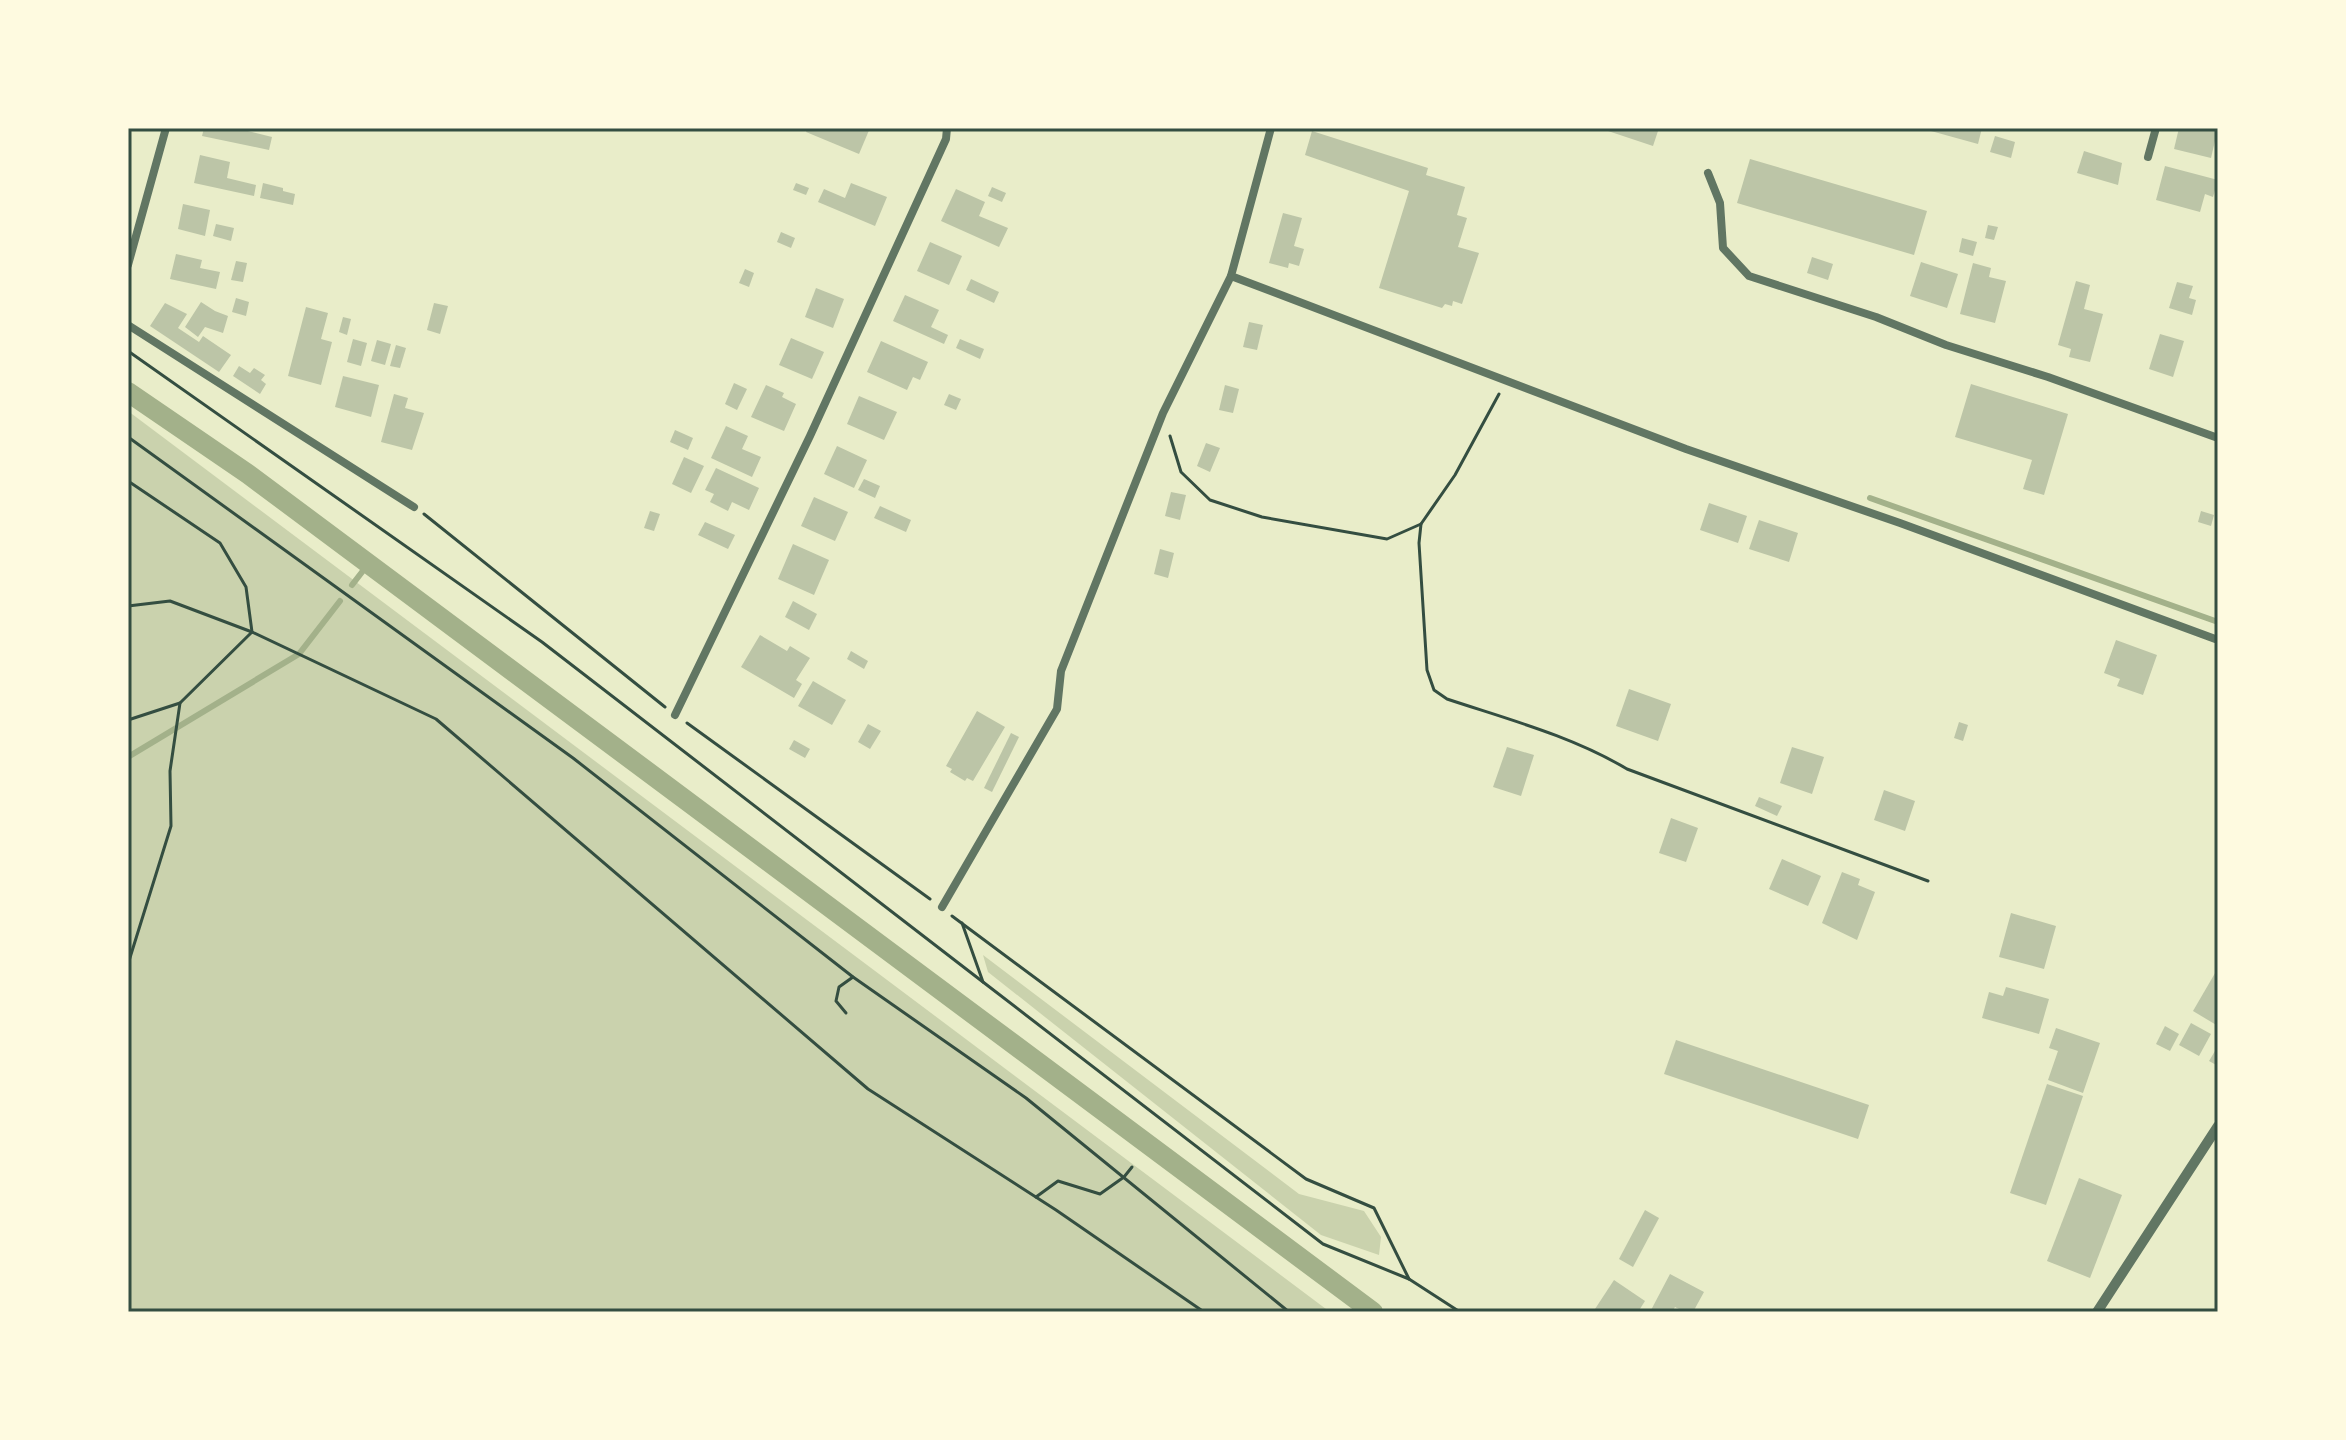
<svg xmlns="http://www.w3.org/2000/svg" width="2346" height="1440" viewBox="0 0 2346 1440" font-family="'PT Sans Narrow',sans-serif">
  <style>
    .green { fill: #cad2ad }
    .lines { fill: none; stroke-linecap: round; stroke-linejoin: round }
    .stream { stroke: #a3b18a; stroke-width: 6 }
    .canal { stroke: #a3b18a; stroke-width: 20 }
    .building { fill: #bcc5a7 }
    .path { stroke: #344e41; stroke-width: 3 }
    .minor { stroke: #617663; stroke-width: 8 }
    .tertiary { stroke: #617663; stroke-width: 10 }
    .neatline { fill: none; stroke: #344e41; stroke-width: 3 }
  </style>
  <rect width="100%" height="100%" fill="#e9edc9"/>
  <g class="green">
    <path d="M128 411 1330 1312H128Z"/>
    <path d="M983 955 1299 1194 1364 1211 1381 1237 1379 1255 1321 1235 988 972Z"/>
  </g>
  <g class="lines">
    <g class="stream">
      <path d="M1870 498 2218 622"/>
      <path d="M352 585 369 563"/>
      <path d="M128 757 299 654 340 601"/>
    </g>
    <path class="canal" d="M128 392 248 474 1373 1312"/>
  </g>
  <g class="building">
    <path d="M204 128H236L272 137 269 150 202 136Z"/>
    <path d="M808 128H870L859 154 806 132Z"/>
    <path d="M1599 128H1659L1653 146Z"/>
    <path d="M1920 128H1982L1978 144Z"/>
    <path d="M2179 128H2218L2211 158 2174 149Z"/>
    <path d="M1312 131 1428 168 1426 175 1465 187 1457 215 1467 218 1458 247 1479 253 1462 304 1453 301 1452 306 1445 304 1442 308 1379 288 1409 191 1305 155Z"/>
    <path d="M1995 136 2015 142 2011 158 1990 152Z"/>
    <path d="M2084 151 2122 163 2118 185 2077 173Z"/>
    <path d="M200 155 230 162 227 178 256 185 254 196 194 183Z"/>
    <path d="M1750 159 1927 211 1914 255 1737 203Z"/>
    <path d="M2165 166 2218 180 2213 197 2205 194 2200 212 2156 200Z"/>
    <path d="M263 183 283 188V191L295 194 293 205 260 198Z"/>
    <path d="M796 183 809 188 806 195 793 190Z"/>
    <path d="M851 183 887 197 875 226 818 202 824 189 845 198Z"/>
    <path d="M992 187 1006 193 1002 202 988 196Z"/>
    <path d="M956 189 985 202 979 216 1008 228 999 247 941 221Z"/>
    <path d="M183 204 210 210 205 236 178 229Z"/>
    <path d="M1283 213 1302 218 1294 246 1304 249 1299 266 1289 263 1288 268 1269 263Z"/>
    <path d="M216 224 234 228 231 241 213 236Z"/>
    <path d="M1988 225 1998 227 1994 240 1985 238Z"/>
    <path d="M781 232 795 238 791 248 777 242Z"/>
    <path d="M1962 238 1977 242 1973 256 1959 252Z"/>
    <path d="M930 242 962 256 949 285 917 271Z"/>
    <path d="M176 254 202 260 200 268 220 272 216 289 170 279Z"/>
    <path d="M1812 257 1833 264 1828 280 1807 273Z"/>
    <path d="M236 261 247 263 243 282 231 280Z"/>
    <path d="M1921 262 1958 274 1947 308 1910 296Z"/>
    <path d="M1973 263 1991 268 1989 277 2006 281 1995 323 1960 314Z"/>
    <path d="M745 269 754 273 749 287 739 283Z"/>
    <path d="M971 279 999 292 994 303 966 290Z"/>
    <path d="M2076 281 2090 285 2084 309 2103 314 2090 362 2069 357 2071 349 2058 345Z"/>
    <path d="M2177 282 2193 286 2189 298 2196 300 2192 315 2169 308Z"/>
    <path d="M816 288 844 299 833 328 805 317Z"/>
    <path d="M905 295 939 310 931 327 948 335 944 344 893 321Z"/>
    <path d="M236 298 249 302 246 316 232 312Z"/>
    <path d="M201 302 215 311 228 316 223 333 205 327 198 337 185 327Z"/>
    <path d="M165 303 187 314 178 328 199 342 203 336 231 355 219 372 150 326Z"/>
    <path d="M434 303 448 306 440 334 427 330Z"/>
    <path d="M306 307 328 313 321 339 332 342 321 385 288 376Z"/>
    <path d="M343 317 351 319 347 335 339 332Z"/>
    <path d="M1249 322 1263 325 1257 350 1243 347Z"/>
    <path d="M2160 334 2184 341 2173 377 2149 369Z"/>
    <path d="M791 338 824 352 812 379 779 365Z"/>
    <path d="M353 339 367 343 361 366 347 362Z"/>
    <path d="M960 339 984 349 980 359 956 348Z"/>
    <path d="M377 340 391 344 385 365 371 361Z"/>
    <path d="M881 341 928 362 920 380 913 377 907 390 867 372Z"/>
    <path d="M396 345 406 348 400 368 390 366Z"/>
    <path d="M239 366 250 373 254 368 265 375 261 380 266 384 260 394 233 376Z"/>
    <path d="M343 376 379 385 371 417 335 407Z"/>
    <path d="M734 383 747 389 737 410 725 404Z"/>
    <path d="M1971 384 2068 414 2044 495 2023 489 2032 460 1955 437Z"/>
    <path d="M766 385 784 393 782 397 796 404 784 431 751 417Z"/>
    <path d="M1225 385 1239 389 1233 413 1219 410Z"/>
    <path d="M394 394 408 398 405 408 424 413 412 450 381 442Z"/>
    <path d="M949 394 961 399 956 410 944 405Z"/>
    <path d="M859 396 897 412 884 440 847 424Z"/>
    <path d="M726 426 748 436 742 449 761 457 752 477 711 458Z"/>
    <path d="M675 430 693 438 688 450 670 442Z"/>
    <path d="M1206 443 1220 448 1210 472 1197 466Z"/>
    <path d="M837 446 867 460 854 488 824 474Z"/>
    <path d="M684 457 704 466 691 493 672 484Z"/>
    <path d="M716 468 759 488 749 510 732 502 728 511 710 502 714 494 705 490Z"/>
    <path d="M864 479 880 486 875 498 858 490Z"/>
    <path d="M1171 492 1186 495 1180 520 1165 516Z"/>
    <path d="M814 497 848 512 835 541 801 526Z"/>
    <path d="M1709 503 1747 516 1738 543 1700 530Z"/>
    <path d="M880 506 911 520 906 532 874 518Z"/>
    <path d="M650 511 660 514 654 531 644 528Z"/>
    <path d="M2201 511 2214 515 2211 526 2198 522Z"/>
    <path d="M1759 520 1798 533 1789 562 1749 549Z"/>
    <path d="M705 522 735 535 728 549 698 535Z"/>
    <path d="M793 544 829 560 814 595 778 579Z"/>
    <path d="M1160 549 1174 553 1168 578 1154 574Z"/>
    <path d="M793 601 817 614 809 630 785 617Z"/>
    <path d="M760 635 787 651 790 646 810 658 796 680 802 684 794 698 741 667Z"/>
    <path d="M2116 640 2157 655 2143 695 2117 686 2120 679 2104 673Z"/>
    <path d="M851 651 868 661 864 669 847 659Z"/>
    <path d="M813 681 846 700 832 725 798 706Z"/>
    <path d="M1629 689 1671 704 1658 741 1616 726Z"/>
    <path d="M977 711 1005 727 973 781 967 778 965 781 950 772 952 769 946 766Z"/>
    <path d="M1959 722 1968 725 1963 741 1954 738Z"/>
    <path d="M868 724 881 731 870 749 858 742Z"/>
    <path d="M1011 733 1019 737 992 792 984 788Z"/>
    <path d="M794 740 810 749 805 758 789 749Z"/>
    <path d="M1507 747 1534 755 1521 796 1493 787Z"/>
    <path d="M1792 747 1824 757 1812 794 1780 783Z"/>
    <path d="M1884 790 1915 801 1905 831 1874 820Z"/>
    <path d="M1759 797 1782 806 1777 816 1755 806Z"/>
    <path d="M1671 818 1698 828 1686 862 1659 853Z"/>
    <path d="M1782 859 1821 876 1808 906 1769 889Z"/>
    <path d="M1842 872 1860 879 1858 885 1875 892 1857 940 1822 923Z"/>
    <path d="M2011 913 2056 926 2044 969 1999 957Z"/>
    <path d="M2218 968V1026L2193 1011Z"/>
    <path d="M2006 987 2049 999 2039 1034 1982 1018 1989 992 2003 996Z"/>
    <path d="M2191 1023 2211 1034 2199 1056 2179 1045Z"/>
    <path d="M2165 1026 2179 1034 2170 1051 2156 1044Z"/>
    <path d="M2056 1028 2100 1043 2083 1093 2048 1080 2058 1051 2049 1048Z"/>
    <path d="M1676 1040 1869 1105 1858 1139 1664 1074Z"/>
    <path d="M2218 1046V1066L2209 1061Z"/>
    <path d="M2047 1084 2083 1096 2046 1205 2010 1193Z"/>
    <path d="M2079 1178 2122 1195 2090 1278 2047 1261Z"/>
    <path d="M1645 1210 1659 1218 1633 1267 1619 1259Z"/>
    <path d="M1670 1274 1704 1292 1693 1312H1685L1675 1307 1672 1312H1650Z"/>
    <path d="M1614 1280 1645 1301 1638 1312H1593Z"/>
  </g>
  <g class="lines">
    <g class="path">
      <path d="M128 351 542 642 983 982"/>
      <path d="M1170 436 1181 472 1210 500 1262 517 1387 539 1421 524 1455 475 1499 394"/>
      <path d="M128 437 573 758 853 977 1026 1098 1289 1312"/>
      <path d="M128 481 220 543 246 587 252 632"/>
      <path d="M424 514 665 707"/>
      <path d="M1421 524 1419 543 1427 670 1434 690 1447 699C1507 719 1572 736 1627 769L1928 881"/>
      <path d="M128 606 170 601 252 632 436 719 868 1089 1056 1210 1204 1312"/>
      <path d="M128 720 180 703 252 632"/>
      <path d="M687 723 930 899"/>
      <path d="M952 916 1306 1179 1374 1208 1409 1279"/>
      <path d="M962 923 983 982 1323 1244 1409 1279 1460 1312"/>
      <path d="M128 964 171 826 170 771 180 703"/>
      <path d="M846 1013 836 1001 839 987 853 977"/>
      <path d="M1036 1197 1058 1181 1100 1194 1124 1177 1132 1167"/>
    </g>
    <g class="minor">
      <path d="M1271 128 1231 276 1686 449 1900 523 2218 640"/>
      <path d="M2148 157 2156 128"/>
      <path d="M1708 173 1720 203 1723 248 1749 276 1876 317 1946 345 2048 377 2218 438"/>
      <path d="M128 265 166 128"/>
      <path d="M128 325 414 507"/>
      <path d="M675 715 810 436 946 139 947 128"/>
      <path d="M942 907 1057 709 1061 671 1163 413 1231 276"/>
    </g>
    <path class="tertiary" d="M2097 1312 2218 1126"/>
  </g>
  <rect width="2346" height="1440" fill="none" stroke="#fefae0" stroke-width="260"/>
  <rect x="130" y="130" width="2086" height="1180" class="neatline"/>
</svg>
